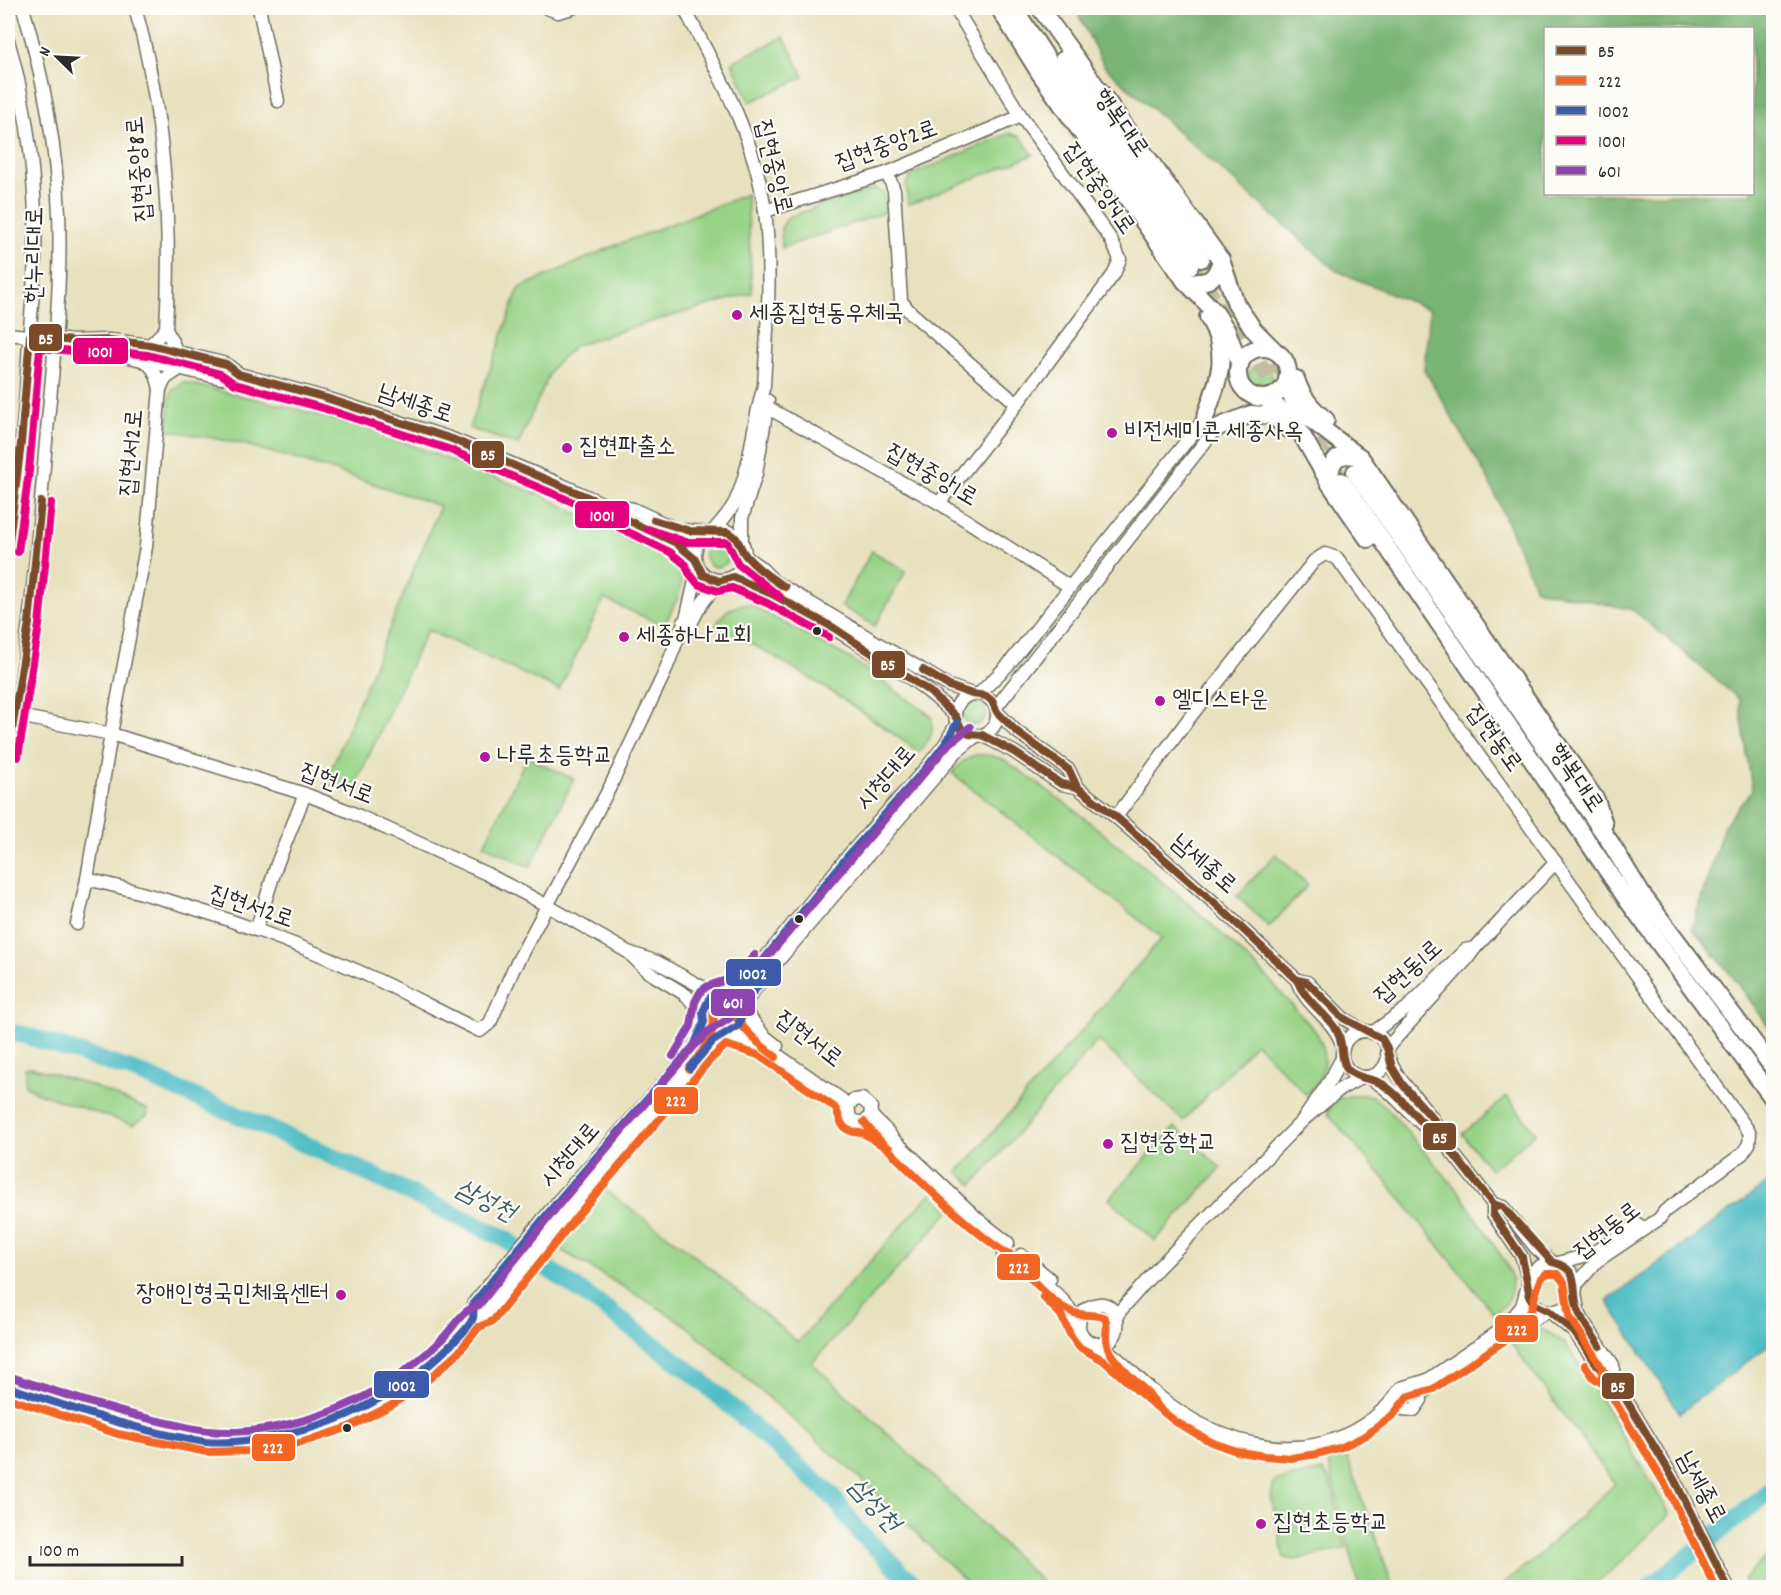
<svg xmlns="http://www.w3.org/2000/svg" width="1781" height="1595" viewBox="0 0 1781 1595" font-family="Dekko,'Poor Story',sans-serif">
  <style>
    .green { fill: #98d387; stroke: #627f59; stroke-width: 1.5 }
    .forest { fill: #7ab574; stroke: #527050; stroke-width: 1.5; fill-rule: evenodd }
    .water { fill: #50bec6; stroke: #3e7478; stroke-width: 1.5 }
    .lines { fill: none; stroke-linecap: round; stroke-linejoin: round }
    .river { stroke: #50bec6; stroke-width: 18 }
    .highway-tunnel { stroke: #c1bda1; stroke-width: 16; stroke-dasharray: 16 8; stroke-linecap: butt }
    .minor-casing { stroke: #6d6b5e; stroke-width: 15 }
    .highway-casing { stroke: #6d6b5e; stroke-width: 20 }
    .minor { stroke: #fff; stroke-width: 12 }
    .highway { stroke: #fff; stroke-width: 16 }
    .bus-1-casing { stroke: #fdfcf7; stroke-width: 12 }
    .bus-2-casing { stroke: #fdfcf7; stroke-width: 12 }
    .bus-3-casing { stroke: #fdfcf7; stroke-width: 12 }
    .bus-4-casing { stroke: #fdfcf7; stroke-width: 12 }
    .bus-5-casing { stroke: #fdfcf7; stroke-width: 12 }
    .bus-1 { stroke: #7a4b2a; stroke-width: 8 }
    .bus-2 { stroke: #f26522; stroke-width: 8 }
    .bus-3 { stroke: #3d5bab; stroke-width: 8 }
    .bus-4 { stroke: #e5007d; stroke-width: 8 }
    .bus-5 { stroke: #8e44ad; stroke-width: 8 }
    .poi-dot { fill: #b5179e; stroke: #fdfcf7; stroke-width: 2 }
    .bus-dot { fill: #2b2b2b; stroke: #fdfcf7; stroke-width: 2 }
    .labels { text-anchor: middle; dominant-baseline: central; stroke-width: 4.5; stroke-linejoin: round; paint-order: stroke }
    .street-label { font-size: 24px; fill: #2b2b2b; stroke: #fdfcf7 }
    .poi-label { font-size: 24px; fill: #2b2b2b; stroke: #fdfcf7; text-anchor: start }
    .water-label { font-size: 26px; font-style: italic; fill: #385e61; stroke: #fdfcf7 }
    .line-badge { stroke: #fdfcf7; stroke-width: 2 }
    .badge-label { font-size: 16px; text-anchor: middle; font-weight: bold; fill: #fff }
  </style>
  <rect width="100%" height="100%" fill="#fdfcf7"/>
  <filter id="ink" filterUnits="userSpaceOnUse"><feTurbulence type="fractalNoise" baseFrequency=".0167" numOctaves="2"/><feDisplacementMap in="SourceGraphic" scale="12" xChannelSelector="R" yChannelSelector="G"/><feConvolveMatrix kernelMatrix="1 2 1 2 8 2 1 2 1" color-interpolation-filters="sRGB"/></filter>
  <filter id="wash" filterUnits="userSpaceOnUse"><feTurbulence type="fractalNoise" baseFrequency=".008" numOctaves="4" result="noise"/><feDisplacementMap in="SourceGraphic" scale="24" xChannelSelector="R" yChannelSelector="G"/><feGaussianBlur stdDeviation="1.35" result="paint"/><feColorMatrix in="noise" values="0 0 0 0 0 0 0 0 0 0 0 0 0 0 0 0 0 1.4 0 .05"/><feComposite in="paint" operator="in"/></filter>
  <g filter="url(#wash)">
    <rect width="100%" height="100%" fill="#e7e1be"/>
    <g class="green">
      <path d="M784 37 804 77 750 102 732 62Z"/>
      <path d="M1010 133 1021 137 1033 155 908 205 906 184 913 174Z"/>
      <path d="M874 188 884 193 886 212 782 248 781 228 788 217Z"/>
      <path d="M747 194 752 293 633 327 574 346 552 368 518 445 469 428 519 288 609 248Z"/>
      <circle cx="1260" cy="377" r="12"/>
      <path d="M183 382 289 407 372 430 546 497 619 536 663 554 677 566 682 582 678 597 664 626 604 599 559 690 427 630 352 792 325 784 440 506 329 469 239 443 167 430 171 391Z"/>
      <circle cx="717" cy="555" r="12"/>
      <path d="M872 551 906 571 875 626 841 606Z"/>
      <path d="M744 604 751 605 851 659 931 716C935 732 930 740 919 752 856 707 786 659 716 626 722 612 729 608 744 604Z"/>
      <circle cx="974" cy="713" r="12"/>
      <path d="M975 755H989L1005 760 1076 811 1195 909 1265 975 1317 1033 1323 1047 1324 1066 1319 1081 1306 1095 1256 1043 1183 1121 1098 1040 973 1185 958 1172 1162 938 952 773 962 762Z"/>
      <path d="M527 757 574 779 530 867 484 845Z"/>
      <path d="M1276 854 1308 885 1269 927 1237 896Z"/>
      <circle cx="723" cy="1017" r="11"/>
      <path d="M31 1067 90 1085 149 1110 147 1116 133 1125 38 1093 25 1085V1068Z"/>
      <path d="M1354 1095H1370L1387 1108 1459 1192 1506 1263 1512 1279 1511 1292 1506 1304 1494 1314 1383 1177 1327 1113 1340 1098Z"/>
      <path d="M1507 1097 1536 1133 1491 1170 1462 1134Z"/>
      <path d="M1175 1127 1221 1168 1155 1241 1109 1199Z"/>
      <path d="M603 1189 688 1250 798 1342 931 1193 950 1211 812 1363 917 1461 1047 1587H972L851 1470 682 1322 556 1247Z"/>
      <path d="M1537 1329 1546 1331 1565 1343 1593 1386 1670 1514 1618 1565 1591 1587H1498L1530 1563 1615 1484 1510 1342 1525 1331Z"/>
      <path d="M1345 1451 1393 1587H1359L1327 1457Z"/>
      <path d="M1323 1471 1330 1480 1346 1548 1296 1560 1284 1558 1271 1496 1275 1481Z"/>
      <path d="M1773 1550V1587H1747L1743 1580Z"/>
    </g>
    <path class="forest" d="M1075 8H1773V1033L1737 982 1692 928 1724 825 1752 790 1739 699 1633 610 1536 589 1489 481 1424 369 1430 310 1335 270 1104 66ZM1546 28H1752V194H1546Z"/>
    <g class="water">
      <path d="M87 1050 112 1059 117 1066 111 1070 82 1060 79 1053Z"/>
      <path d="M1772 1180 1774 1181 1773 1342 1680 1413 1607 1301Z"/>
    </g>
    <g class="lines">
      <g class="river">
        <path d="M8 1033 21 1034 137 1072 321 1151 502 1237 602 1306 695 1375 832 1496 858 1531 918 1588"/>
        <path d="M1649 1588 1774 1488"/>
      </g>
    </g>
  </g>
  <g filter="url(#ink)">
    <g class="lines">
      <g class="highway-tunnel">
        <path d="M1190 266 1339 476"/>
        <path d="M1261 341 1295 389"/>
      </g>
      <defs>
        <g id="minor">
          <path d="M135 8C164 109 172 223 166 329"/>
          <path d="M259 8 278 101"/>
          <path d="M547 8 558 12 573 8"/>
          <path d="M684 8C718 72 755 137 765 211 772 268 767 329 764 386 752 423 752 464 736 500 731 511 722 521 714 530"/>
          <path d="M8 40C24 96 33 156 35 215 37 257 32 300 29 342 25 412 19 482 8 550"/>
          <path d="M887 173 894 190 901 301 909 311 1017 404"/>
          <path d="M765 211 887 173 1021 116"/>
          <path d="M8 334 73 341 110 340 150 345 226 364 239 374 326 398 452 439 560 484 606 505 625 519 660 534 676 543 695 559"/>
          <path d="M83 344 107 352 221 378 239 374"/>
          <path d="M150 345 166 329 177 352"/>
          <path d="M142 360C154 365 157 377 160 389L166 378 181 368"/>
          <path d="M768 408 939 503 1070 587"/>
          <path d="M939 503 1017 404 1114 274 1120 259 1110 238 1021 116 955 8"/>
          <path d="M611 505 633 509 676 529 708 533"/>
          <circle cx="720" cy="555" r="25"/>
          <path d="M742 543V518L756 474 768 401"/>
          <path d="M745 556 760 567 775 582 949 686 972 694"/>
          <path d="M733 577C788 601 841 631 891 665 914 681 937 696 956 717"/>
          <path d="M690 626C699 606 708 591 727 580"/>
          <path d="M979 694 1008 665 1205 418"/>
          <circle cx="976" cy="715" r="21"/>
          <path d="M996 707 1216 428"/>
          <path d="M997 712 1016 731 1069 770 1077 787 1116 817 1218 906 1297 980C1305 1007 1336 1019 1343 1048"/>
          <path d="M8 714 111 734 305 794 348 811 487 874 548 906 628 952 657 962 700 986 720 992"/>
          <path d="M982 735 1014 752 1061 784 1077 787"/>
          <path d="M8 755C28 656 37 554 45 453 52 374 62 293 59 213 56 143 43 75 23 8"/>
          <path d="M1116 817 1190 717 1314 561 1325 554 1337 558 1750 1133 1749 1144 1742 1154 1665 1211 1659 1219 1597 1261 1576 1285"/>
          <path d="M87 879C178 900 275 934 360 972 401 990 440 1012 480 1031L490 1023 513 970 609 789 664 674 687 615 698 568"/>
          <path d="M77 924 87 879 111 734 146 547 160 389"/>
          <path d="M256 930 277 864 305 794"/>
          <path d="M1475 948 1556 862"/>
          <path d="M631 955 647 971 686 995 703 1015"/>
          <path d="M1297 980 1307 982 1343 1018 1364 1031"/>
          <path d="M725 992 749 978 848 856 927 767 945 744 957 723"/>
          <path d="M742 1007 760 982 955 753 977 735"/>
          <path d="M742 1007 764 1036 777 1046"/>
          <circle cx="1365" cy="1054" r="23"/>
          <path d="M1372 1033 1406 1009 1465 950 1475 948 1467 959 1387 1048"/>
          <path d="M1342 1058 1329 1082 1303 1120 1339 1090 1362 1077"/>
          <path d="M1367 1077C1397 1091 1412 1122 1440 1137 1438 1132 1437 1125 1433 1120 1417 1094 1399 1086 1387 1054"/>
          <path d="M871 1114C877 1124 887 1128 892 1138L980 1221 1008 1243"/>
          <path d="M864 1122 870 1117 871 1107 862 1099 854 1100 848 1106 850 1118C856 1124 861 1121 868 1124 873 1126 876 1129 880 1133"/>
          <path d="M1440 1137 1493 1204 1503 1207 1536 1248 1552 1262"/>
          <path d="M1493 1204V1214L1522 1257 1528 1281"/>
          <path d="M993 1238 1002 1249 1004 1258 1010 1262 1016 1261"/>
          <path d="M1021 1255 1050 1279"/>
          <path d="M1016 1261C1034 1276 1058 1291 1071 1311 1078 1322 1079 1340 1094 1343 1128 1351 1123 1292 1091 1306 1081 1310 1079 1318 1079 1328"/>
          <circle cx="1552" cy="1287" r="24"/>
          <path d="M1558 1263 1591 1254 1638 1224"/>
          <path d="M1575 1293 1578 1311 1585 1324 1613 1365V1378"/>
          <path d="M1549 1311 1574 1332 1601 1370 1613 1378 1675 1481 1728 1588"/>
          <path d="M473 1318V1304L559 1200 674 1071 694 1046 704 1022"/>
          <path d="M1117 1319 1120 1311 1158 1268 1303 1120"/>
          <path d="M1500 1337 1549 1311"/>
          <path d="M1098 1344C1120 1357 1136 1378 1156 1394 1222 1449 1314 1473 1384 1409 1391 1403 1395 1395 1401 1388L1428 1380 1504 1328 1522 1306 1528 1285"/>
          <path d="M8 1387 120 1424 208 1442 249 1441 297 1433 344 1418 387 1396 423 1370 451 1345 473 1318 485 1314 569 1209 702 1053C708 1046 715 1037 724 1033 730 1030 736 1030 740 1023 744 1017 742 1010 742 1003 721 972 685 1013 713 1030 721 1035 751 1040 763 1045L841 1099 848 1106"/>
          <path d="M1420 1396 1439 1380"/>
          <path d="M1396 1397 1397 1403 1402 1409 1414 1410 1421 1400 1418 1391"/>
        </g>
        <g id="highway">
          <path d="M999 8 1039 72 1185 281 1215 312 1227 331 1240 365"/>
          <path d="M1014 8 1070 94 1190 266"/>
          <path d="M1040 8 1221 260 1236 304 1254 330 1274 350"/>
          <path d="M1063 60 1201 259"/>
          <path d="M1185 281C1206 284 1215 282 1221 260"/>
          <circle cx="1263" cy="373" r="25"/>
          <path d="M1288 378 1290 394 1298 410 1361 458 1596 800 1604 824"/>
          <path d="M1296 379C1301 396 1312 409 1326 420"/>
          <path d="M1265 398 1285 413 1299 430 1330 484 1368 539"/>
          <path d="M1205 418C1218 380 1231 355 1208 317"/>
          <path d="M1216 428 1251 414 1273 416 1288 429"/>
          <path d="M1355 472 1610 842 1641 893 1774 1069"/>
          <path d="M1342 481 1628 901 1774 1100"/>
          <path d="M1330 484C1330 461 1335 451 1360 457"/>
        </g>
      </defs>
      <use href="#minor" class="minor-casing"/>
      <use href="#highway" class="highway-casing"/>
      <use href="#minor" class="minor"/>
      <use href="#highway" class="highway"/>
      <defs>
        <g id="bus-1">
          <path d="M654 520 690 531 727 532C741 537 738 548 747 557 757 568 772 579 785 587"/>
          <path d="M8 550 21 443 30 336 73 341 110 340 150 345 226 364 239 374 326 398 452 439 606 505 625 519 676 543 695 559 703 575 719 581 733 577 772 594 834 628 930 692 956 717 962 730 969 734 982 735 1014 752 1061 784 1077 787"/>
          <path d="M923 670 949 686 972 694 986 696 992 701 997 712 1016 731 1069 770 1077 787 1116 817 1218 906 1297 980"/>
          <path d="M8 755 29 623 41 502"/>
          <path d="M1297 980 1307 982 1343 1018 1382 1039 1387 1048 1392 1067 1403 1085 1434 1120 1440 1137C1417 1123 1405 1098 1382 1084 1372 1078 1357 1079 1348 1070 1340 1062 1344 1043 1337 1031 1325 1012 1305 1001 1297 980Z"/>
          <path d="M1440 1137 1493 1204 1503 1207 1552 1262C1583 1270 1570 1287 1578 1310 1582 1322 1593 1335 1600 1346"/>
          <path d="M1493 1204V1214L1522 1257 1530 1297 1534 1304 1549 1311 1574 1332 1601 1370 1613 1378 1675 1481 1728 1588"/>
        </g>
        <g id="bus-2">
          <path d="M689 1069C699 1057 709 1043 713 1028 715 1021 711 1010 717 1005 722 1001 727 1004 731 1006 737 1026 760 1045 776 1057"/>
          <path d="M864 1122C878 1143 990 1250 1010 1254L1014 1263C1033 1278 1049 1302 1072 1312 1083 1317 1095 1313 1105 1318 1110 1328 1101 1338 1111 1354 1124 1375 1147 1387 1159 1408"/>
          <path d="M1043 1297 1061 1315 1071 1336 1079 1347 1103 1360 1147 1399 1176 1422 1211 1442 1236 1451 1264 1456 1291 1458 1317 1454 1342 1447 1367 1435 1394 1414 1407 1397 1433 1389 1510 1337 1531 1311 1538 1285 1541 1278 1546 1274H1557L1564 1282 1569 1316 1602 1368V1378"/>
          <path d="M1585 1365 1594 1378 1605 1385 1666 1486 1716 1588"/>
          <path d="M8 1398 118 1434 207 1452 251 1451 300 1443 347 1428 392 1405 429 1379 458 1353 479 1327 493 1321 577 1216 710 1060 726 1045 758 1055 834 1107C840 1113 838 1122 845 1128 851 1133 858 1132 864 1134 874 1138 878 1145 889 1148"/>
        </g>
        <g id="bus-3">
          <path d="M690 1068 713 1041 738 1026 742 1016V1007L771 969"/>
          <path d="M8 1387C73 1408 138 1432 206 1442 225 1444 247 1441 265 1438 327 1428 368 1409 419 1373 430 1365 469 1330 473 1318 474 1314 473 1308 473 1304L559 1200 694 1046 704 1022 703 1012 709 999 714 994 725 992 749 978 848 856 927 767 945 744 957 723"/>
        </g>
        <g id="bus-4">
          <path d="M648 529 686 542H727L738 564 780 597"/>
          <path d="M18 552 29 471 40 348 73 351H109L148 355 221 374 235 384 323 408 448 449 601 514 620 528 670 552 686 565 689 573 698 584 718 591 732 588 767 603 829 637"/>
          <path d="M18 757 39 625 51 503"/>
        </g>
        <g id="bus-5">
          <path d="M673 1056 691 1026 695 1002 701 991 708 986 732 978 755 955"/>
          <path d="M11 1377C64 1394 114 1412 168 1423 182 1426 195 1430 209 1431 262 1437 338 1415 382 1386 404 1373 425 1356 443 1338 456 1325 460 1311 479 1305L561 1202 694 1046 709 1031 730 1018 733 1002 752 975 947 746 970 727"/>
        </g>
      </defs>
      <use href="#bus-1" class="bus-1-casing"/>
      <use href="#bus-2" class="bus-2-casing"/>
      <use href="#bus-3" class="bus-3-casing"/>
      <use href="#bus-4" class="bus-4-casing"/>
      <use href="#bus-5" class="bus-5-casing"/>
      <use href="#bus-1" class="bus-1"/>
      <use href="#bus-2" class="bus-2"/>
      <use href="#bus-3" class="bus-3"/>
      <use href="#bus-4" class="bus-4"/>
      <use href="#bus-5" class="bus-5"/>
    </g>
  </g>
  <g class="poi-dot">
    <circle cx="737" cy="315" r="6"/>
    <circle cx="1112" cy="433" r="6"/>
    <circle cx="567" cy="448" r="6"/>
    <circle cx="624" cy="637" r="6"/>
    <circle cx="1160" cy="701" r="6"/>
    <circle cx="485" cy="757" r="6"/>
    <circle cx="1108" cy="1144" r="6"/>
    <circle cx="341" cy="1295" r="6"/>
    <circle cx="1261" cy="1524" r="6"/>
  </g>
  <g class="bus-dot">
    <circle cx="817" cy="631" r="5"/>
    <circle cx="799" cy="919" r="5"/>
    <circle cx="347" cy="1428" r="5"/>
  </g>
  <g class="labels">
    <g class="street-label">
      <text transform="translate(1120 124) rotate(55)">행복대로</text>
      <text transform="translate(887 147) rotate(-20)">집현중앙2로</text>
      <text transform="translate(772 167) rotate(77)">집현중앙로</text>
      <text transform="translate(141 169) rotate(-95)">집현중앙8로</text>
      <text transform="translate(1098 189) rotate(55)">집현중앙4로</text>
      <text transform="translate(36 255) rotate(-89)">한누리대로</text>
      <text transform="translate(415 405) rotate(19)">남세종로</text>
      <text transform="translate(133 453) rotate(-85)">집현서2로</text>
      <text transform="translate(931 476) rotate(30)">집현중앙1로</text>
      <text transform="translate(1493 739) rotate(54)">집현동로</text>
      <text transform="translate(887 779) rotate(-49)">시청대로</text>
      <text transform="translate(1575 779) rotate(56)">행복대로</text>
      <text transform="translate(336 785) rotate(21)">집현서로</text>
      <text transform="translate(1203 865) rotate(41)">남세종로</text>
      <text transform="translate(251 908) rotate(19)">집현서2로</text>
      <text transform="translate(1409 973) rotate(-42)">집현동1로</text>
      <text transform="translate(808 1040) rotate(38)">집현서로</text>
      <text transform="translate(571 1156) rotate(-49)">시청대로</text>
      <text transform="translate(1608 1232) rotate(-38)">집현동로</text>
      <text transform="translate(1700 1488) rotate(62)">남세종로</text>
    </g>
    <g class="poi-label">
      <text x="749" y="315">세종집현동우체국</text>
      <text x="1124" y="433">비전세미콘 세종사옥</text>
      <text x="579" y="448">집현파출소</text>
      <text x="636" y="637">세종하나교회</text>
      <text x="1172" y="701">엘디스타운</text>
      <text x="497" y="757">나루초등학교</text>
      <text x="1120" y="1144">집현중학교</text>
      <text x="329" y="1295" text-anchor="end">장애인형국민체육센터</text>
      <text x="1273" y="1524">집현초등학교</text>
    </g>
    <g class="water-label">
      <text transform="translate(485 1202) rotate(27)">삼성천</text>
      <text transform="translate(873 1506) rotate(48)">삼성천</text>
    </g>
  </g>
  <g class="line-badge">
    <rect x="28" y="323" width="35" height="29" rx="6" fill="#7a4b2a"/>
    <rect x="72" y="337" width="57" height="28" rx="6" fill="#e5007d"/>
    <rect x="471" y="440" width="34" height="29" rx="6" fill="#7a4b2a"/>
    <rect x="574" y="500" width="56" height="29" rx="6" fill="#e5007d"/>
    <rect x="871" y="650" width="35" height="29" rx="6" fill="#7a4b2a"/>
    <rect x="725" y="958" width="57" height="29" rx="6" fill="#3d5bab"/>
    <rect x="710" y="988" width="46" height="29" rx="6" fill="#8e44ad"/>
    <rect x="653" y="1086" width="46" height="29" rx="6" fill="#f26522"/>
    <rect x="1422" y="1122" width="35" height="29" rx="6" fill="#7a4b2a"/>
    <rect x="996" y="1253" width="45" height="28" rx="6" fill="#f26522"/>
    <rect x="1494" y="1314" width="45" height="29" rx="6" fill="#f26522"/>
    <rect x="373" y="1370" width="57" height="29" rx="6" fill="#3d5bab"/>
    <rect x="1601" y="1372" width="34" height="28" rx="6" fill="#7a4b2a"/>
    <rect x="251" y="1433" width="45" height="29" rx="6" fill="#f26522"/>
  </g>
  <g class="badge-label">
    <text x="46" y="344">B5</text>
    <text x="100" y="357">1001</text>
    <text x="488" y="460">B5</text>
    <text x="602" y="521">1001</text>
    <text x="888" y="670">B5</text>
    <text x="753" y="979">1002</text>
    <text x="733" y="1008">601</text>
    <text x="676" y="1106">222</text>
    <text x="1440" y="1143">B5</text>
    <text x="1019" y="1273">222</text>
    <text x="1517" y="1335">222</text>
    <text x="402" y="1391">1002</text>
    <text x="1618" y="1392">B5</text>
    <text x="273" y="1453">222</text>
  </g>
  <rect width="1781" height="1595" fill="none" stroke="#fdfcf7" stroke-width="30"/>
  <rect x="1544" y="27" width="210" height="168" fill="#fdfcf7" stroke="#a9a8a5" stroke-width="1.5"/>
  <rect x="1556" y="46" width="30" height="9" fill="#7a4b2a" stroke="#a9a8a5" stroke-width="1.5"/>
  <text x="1598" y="57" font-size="18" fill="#2b2b2b">B5</text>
  <rect x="1556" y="76" width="30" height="9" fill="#f26522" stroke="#a9a8a5" stroke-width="1.5"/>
  <text x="1598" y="87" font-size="18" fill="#2b2b2b">222</text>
  <rect x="1556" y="106" width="30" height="9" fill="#3d5bab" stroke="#a9a8a5" stroke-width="1.5"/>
  <text x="1598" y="117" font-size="18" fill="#2b2b2b">1002</text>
  <rect x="1556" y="136" width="30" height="9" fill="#e5007d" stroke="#a9a8a5" stroke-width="1.5"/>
  <text x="1598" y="147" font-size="18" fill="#2b2b2b">1001</text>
  <rect x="1556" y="166" width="30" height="9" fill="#8e44ad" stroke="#a9a8a5" stroke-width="1.5"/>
  <text x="1598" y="177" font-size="18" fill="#2b2b2b">601</text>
  <g transform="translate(57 57) rotate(294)" stroke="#fdfcf7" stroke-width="4.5" paint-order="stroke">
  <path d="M0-4.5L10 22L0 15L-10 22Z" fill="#2b2b2b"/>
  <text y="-9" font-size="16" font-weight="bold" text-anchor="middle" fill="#2b2b2b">N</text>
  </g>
  <path d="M30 1556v9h152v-9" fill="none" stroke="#2b2b2b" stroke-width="3"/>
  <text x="39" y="1556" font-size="18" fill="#2b2b2b" stroke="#fdfcf7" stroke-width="4.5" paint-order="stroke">100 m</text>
</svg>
